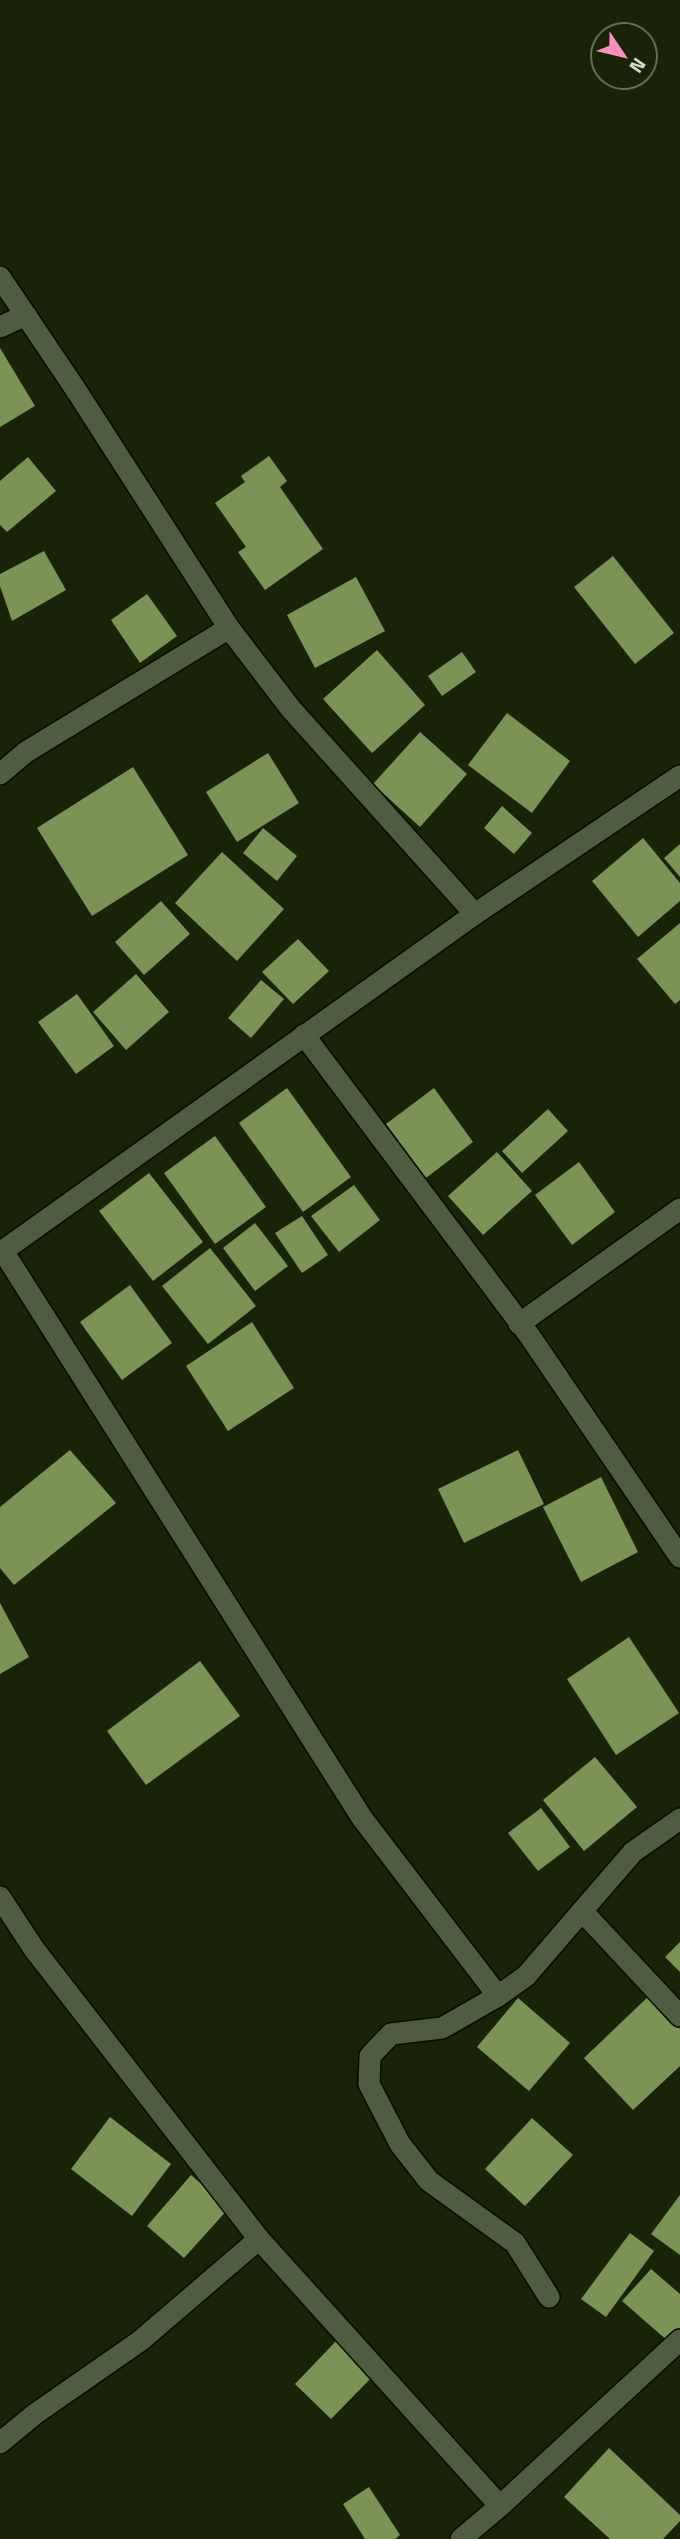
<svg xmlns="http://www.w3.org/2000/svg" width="680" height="2539" viewBox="0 0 680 2539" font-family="'Titillium Web',sans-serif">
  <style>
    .building { fill: #7b9455 }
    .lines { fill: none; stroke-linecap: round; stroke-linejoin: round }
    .street-casing { stroke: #050c00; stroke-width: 24 }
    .street { stroke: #505c40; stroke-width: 21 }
  </style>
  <rect width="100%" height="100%" fill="#192308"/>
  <g class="building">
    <path d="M0 348 35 406 0 427Z"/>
    <path d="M269 456 287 481 280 487 323 549 265 590 238 552 246 547 215 503 245 482 241 476Z"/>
    <path d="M28 457 56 491 7 532 0 525V481Z"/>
    <path d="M44 551 66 590 12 621 0 586V574Z"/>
    <path d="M613 556 674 633 635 664 574 587Z"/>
    <path d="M356 577 385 631 315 668 287 615Z"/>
    <path d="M147 594 177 636 140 663 111 620Z"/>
    <path d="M377 650 425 705 372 753 323 699Z"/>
    <path d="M462 652 476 672 442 696 428 676Z"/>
    <path d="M507 713 570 761 532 813 468 765Z"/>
    <path d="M420 732 467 774 420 827 373 784Z"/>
    <path d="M268 753 299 803 237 842 206 792Z"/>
    <path d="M133 767 188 855 92 916 37 828Z"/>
    <path d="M502 806 532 833 514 854 484 828Z"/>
    <path d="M263 828 297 856 277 881 243 853Z"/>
    <path d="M643 838 680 883V901L638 937 592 881Z"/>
    <path d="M680 844V877L664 858Z"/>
    <path d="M222 852 284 909 237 961 175 903Z"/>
    <path d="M161 901 190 934 144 975 115 942Z"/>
    <path d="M680 923V1000L675 1004 637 959Z"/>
    <path d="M298 939 329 971 293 1004 262 972Z"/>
    <path d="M136 974 169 1012 126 1050 93 1012Z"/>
    <path d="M261 980 284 999 251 1038 228 1018Z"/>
    <path d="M77 994 114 1046 76 1074 38 1022Z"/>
    <path d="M287 1088 351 1177 303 1212 239 1123Z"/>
    <path d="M434 1088 473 1142 426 1178 386 1124Z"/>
    <path d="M548 1109 568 1131 522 1173 502 1151Z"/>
    <path d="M215 1136 266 1207 215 1244 164 1173Z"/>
    <path d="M497 1152 532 1191 483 1235 448 1196Z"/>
    <path d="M579 1162 615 1212 572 1245 535 1195Z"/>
    <path d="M149 1173 203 1242 153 1281 99 1211Z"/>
    <path d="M354 1185 380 1220 339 1252 311 1216Z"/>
    <path d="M302 1216 328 1255 302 1273 275 1233Z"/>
    <path d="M255 1223 288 1266 255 1291 223 1248Z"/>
    <path d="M210 1248 256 1306 208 1344 162 1286Z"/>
    <path d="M130 1285 172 1343 122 1380 80 1322Z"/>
    <path d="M252 1322 294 1388 228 1431 186 1366Z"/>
    <path d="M70 1450 116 1503 14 1585 0 1568V1507Z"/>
    <path d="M518 1450 544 1504 464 1543 438 1489Z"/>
    <path d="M601 1477 638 1552 581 1582 543 1507Z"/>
    <path d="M0 1603 29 1657 0 1674Z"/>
    <path d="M629 1637 679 1713 616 1755 567 1679Z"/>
    <path d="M200 1661 240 1716 146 1785 107 1731Z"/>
    <path d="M595 1757 637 1807 584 1851 543 1800Z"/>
    <path d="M541 1808 570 1847 538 1871 508 1833Z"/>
    <path d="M680 1942V1972L665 1957Z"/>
    <path d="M652 1993 680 2023V2066L633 2110 584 2058Z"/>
    <path d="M518 1998 570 2043 529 2091 477 2047Z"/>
    <path d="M110 2117 171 2164 132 2216 71 2169Z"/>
    <path d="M532 2118 573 2155 525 2206 485 2169Z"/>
    <path d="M191 2175 229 2208 184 2258 147 2226Z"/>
    <path d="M680 2195V2255L651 2234Z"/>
    <path d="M630 2233 654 2251 606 2317 581 2299Z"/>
    <path d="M651 2269 680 2294V2330L669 2342 622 2301Z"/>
    <path d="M339 2338 375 2374 331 2419 295 2384Z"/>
    <path d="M609 2448 680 2515V2521L663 2539H610L564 2497Z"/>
    <path d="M369 2487 400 2535 395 2539H365L343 2504Z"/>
  </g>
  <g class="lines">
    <defs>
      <g id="street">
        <path d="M0 277 76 390 229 628 291 709 475 914"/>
        <path d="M0 327 26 315"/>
        <path d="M0 774 26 752 229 628"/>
        <path d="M304 1035 529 1335 680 1557"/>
        <path d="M3 1251 362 1818 498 1996"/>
        <path d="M0 1253 475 914 680 776"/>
        <path d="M519 1324 680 1209"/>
        <path d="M0 1897 34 1949 259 2239 500 2506"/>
        <path d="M582 1911 680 2016"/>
        <path d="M549 2297 515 2243 429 2181 400 2144 369 2084 370 2056 391 2034 442 2028 498 1996 526 1976 633 1852 680 1819"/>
        <path d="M0 2443 35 2414 140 2341 259 2239"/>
        <path d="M461 2539 500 2506 680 2340"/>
      </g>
    </defs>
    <use href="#street" class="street-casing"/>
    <use href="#street" class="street"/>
  </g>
  <g transform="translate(624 56) rotate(125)"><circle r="33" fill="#192308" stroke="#646d56" stroke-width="2"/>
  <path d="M0-5L12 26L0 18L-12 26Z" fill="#fd8ebe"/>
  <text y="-10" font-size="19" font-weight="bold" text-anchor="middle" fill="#d4dccb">N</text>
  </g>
</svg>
